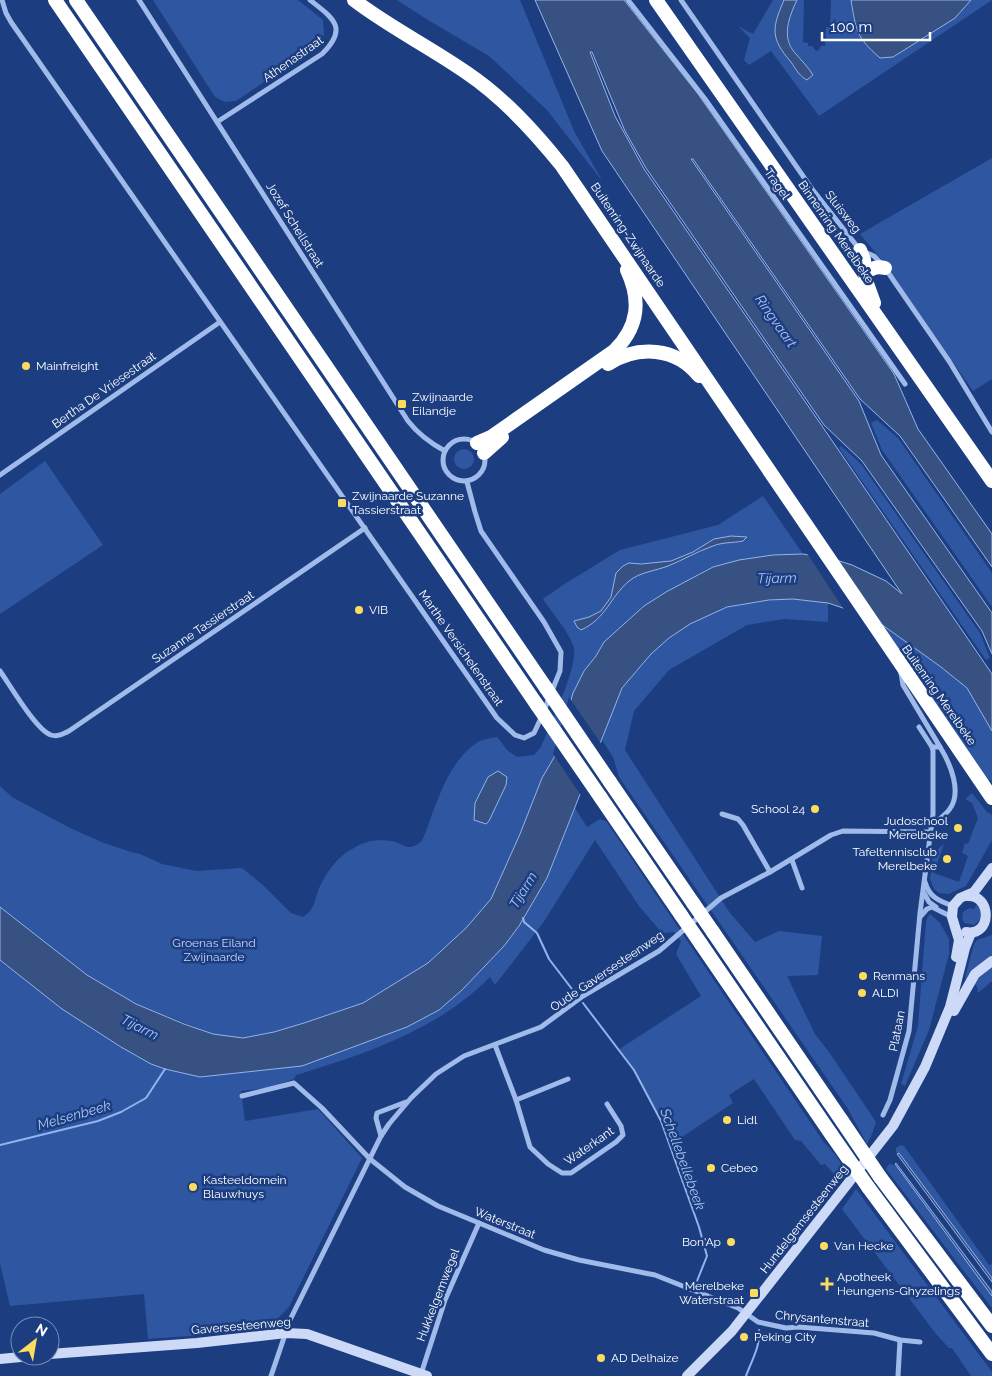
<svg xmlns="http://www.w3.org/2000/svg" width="992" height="1376" viewBox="0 0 992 1376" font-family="Raleway,sans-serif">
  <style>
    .green { fill: #2f56a0 }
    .water { fill: #375183; stroke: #93b4ec }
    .pier { fill: #1c3e81 }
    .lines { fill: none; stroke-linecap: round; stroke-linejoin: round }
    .stream { stroke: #93b4ec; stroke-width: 2 }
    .street { stroke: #a0baea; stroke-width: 5 }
    .secondary { stroke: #ccdaf7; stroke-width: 10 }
    .highway { stroke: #fff; stroke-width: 14 }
    .highway-bridge { stroke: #fff; stroke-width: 14 }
    .poi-dot { fill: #fbdc5d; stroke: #1c3e81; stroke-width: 2 }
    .labels { text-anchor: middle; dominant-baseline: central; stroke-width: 5; stroke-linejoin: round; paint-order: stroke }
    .street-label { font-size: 12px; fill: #fff; stroke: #1c3e81 }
    .poi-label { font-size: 12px; fill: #fff; stroke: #1c3e81; text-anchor: start }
    .park-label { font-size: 12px; fill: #c5d7f7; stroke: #1c3e81 }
    .water-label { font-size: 14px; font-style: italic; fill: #abc5f1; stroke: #1c3e81 }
  </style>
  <rect width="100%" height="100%" fill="#1c3e81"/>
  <g class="green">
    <path d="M153 0H298L323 20 324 35 316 47 236 101 225 102 215 97Z"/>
    <path d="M397 0H520L574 131 603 182 547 110 489 56 428 20Z"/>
    <path d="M773 0H784L778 14 794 67 801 76 807 80 813 75C788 44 779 39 797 0H804L803 42 808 43V46H812L815 50 818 51 821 46H825L826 27H830L831 0H851L855 28 893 57 955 18 971 0H992L819 116 771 51 749 65 744 60 750 38 738 26 753 34Z"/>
    <path d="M992 158V379L973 391 885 264 860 234Z"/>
    <path d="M877 420 898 438 992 573V607L882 450 871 423Z"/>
    <path d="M841 446 861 464 980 633 990 658 986 660 839 448Z"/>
    <circle cx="464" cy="459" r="10"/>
    <path d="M45 461 103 545 0 614V494Z"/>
    <path d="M763 496 803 554 773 555 739 560 713 567 700 573 690 581 666 592 644 606 604 642 596 656 584 671 556 754 542 778 520 834 491 899 466 928 428 963 363 1003 304 1023 274 1032 243 1038 213 1034 136 1004 87 975 0 907V786L12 797 70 828 104 843 131 852 140 854 162 864 196 871 242 868 263 885 291 913 303 917C317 908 314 897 321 884 328 870 339 855 354 848 365 841 377 839 391 841 406 844 407 853 422 841 436 808 444 767 475 744 480 740 490 738 497 737L508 751 517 757 534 755 541 747C549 728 578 666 574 648 570 633 552 613 543 599L563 585 620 550 718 525Z"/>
    <path d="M793 599 828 603V622L784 619 747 625 669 670 634 711 625 750 730 913 755 942 779 931 822 936 818 975 787 976 815 1034 829 1052 876 1122 872 1134 867 1144 848 1109 619 777 613 757 602 740C608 725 615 699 623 687 647 652 686 618 729 607 750 602 771 600 793 599Z"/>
    <path d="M881 624 941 667 967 688 992 731V783L990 780 986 783Z"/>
    <path d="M972 793 987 812 992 815V840L966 886 949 894 939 893 934 889 930 879 933 853 944 844 934 873 959 882 968 856 962 853 965 843 968 844 978 818 972 803 965 799Z"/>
    <path d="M575 808 587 827 600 819 606 821 823 1141 836 1156 846 1171 839 1180 825 1164 821 1165 801 1141 795 1140 754 1079 729 1095 733 1103 682 1137 673 1149 671 1148C658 1113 641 1079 618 1050L701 996 676 954 681 941 674 932 662 933 639 906 595 840 543 923 495 985 490 977C438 1030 365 1054 296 1075L294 1079 267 1088 241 1091 245 1121 318 1109 362 1158 289 1307C285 1311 280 1317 275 1320 248 1335 181 1336 148 1339L144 1294 10 1306 0 1263V960C33 986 66 1011 102 1035 122 1048 143 1061 165 1069L407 1027 439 1010 462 990 504 946 519 926 547 878Z"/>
    <path d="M977 904 981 909 980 920 974 925 964 923 962 918 963 912 969 908 974 909Z"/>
    <path d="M930 914 940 923 949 939V954L929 1030 905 1086 901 1084 918 1026 926 922 927 918Z"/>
    <path d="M992 935V959L968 980 965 978 974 944 977 940Z"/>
    <path d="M992 965V981L978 993 977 987 973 982Z"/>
    <path d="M901 1145 904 1146 989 1265 992 1264V1283L896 1152V1148Z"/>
    <path d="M891 1164 900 1168 905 1174 992 1290V1308L886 1169 888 1165Z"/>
    <path d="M856 1189 992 1372V1376H971L952 1348H949L936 1334 842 1209Z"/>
  </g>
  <g class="water">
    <path d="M535 0H624L698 94 894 374 918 429 992 534V567L900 436 860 399 693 159H691L859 401 881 455 992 613V654L982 631 862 461 824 425 646 168 625 131 592 52H590L615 116 644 169 822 426 992 674V731L967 688 941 667 881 624 843 608 828 603 793 599 769 600 727 607 690 624 669 638 651 654 622 688 547 878 519 926 504 946 462 990 439 1010 407 1027 302 1066 200 1077 165 1069 151 1064 121 1047 62 1009 0 960V907L87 975 136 1004 184 1024 213 1034 243 1038 274 1032 304 1023 363 1003 428 963 466 928 491 899 520 834 542 778 556 754 573 693 584 671 596 656 604 642 644 606 666 592 713 567 739 560 773 555 803 554 833 559 852 565 886 581 902 594 602 151Z"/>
    <path d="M784 0H797C789 17 781 37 795 53 802 61 808 67 813 75L807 80C799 76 796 69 791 62 770 38 772 28 784 0Z"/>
    <path d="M851 0H971L955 18 909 47 893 57 880 58C856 37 856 30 851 0Z"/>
    <path d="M731 536 747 537 743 541C734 543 722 542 713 546 698 551 683 560 668 566 655 571 640 572 629 581 609 598 607 618 581 630L577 627 574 621 589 617 601 611 611 597 616 573 623 566 629 563 641 564 671 561 693 552 714 539Z"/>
    <path d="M498 771 507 777 506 785 489 821 486 824 474 820 475 803 488 777Z"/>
    <path d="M899 1153 992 1278V1282L897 1154Z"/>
    <path d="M896 1163 992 1292V1296L895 1164Z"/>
  </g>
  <g class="pier">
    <path d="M806 552 834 557 871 622 845 611Z"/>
    <path d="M569 697 602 745 582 797 553 754Z"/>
  </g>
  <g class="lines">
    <g class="stream">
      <path d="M523 918 524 922 537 933 549 959 575 993"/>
      <path d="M583 1003 634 1070 661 1121 699 1227 707 1256 697 1281"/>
      <path d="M0 1145 98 1121 121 1112 146 1098 165 1069"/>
      <path d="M746 1376C751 1362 761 1345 759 1330"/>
    </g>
    <g class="street">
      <path d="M2 0 6 13 11 22 497 718 515 735 524 738 534 733 541 718 560 671 561 652 544 622 481 531 475 512 467 482"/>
      <path d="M139 0 408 421C419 435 430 443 445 451"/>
      <path d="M628 0 705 99 905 384"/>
      <path d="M681 0 812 189 860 250 874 256 885 268 949 361 992 432"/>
      <path d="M217 122 322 54C349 28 333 18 310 0"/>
      <circle cx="464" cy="460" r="21"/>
      <path d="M0 475 220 322"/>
      <path d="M0 671C10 685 36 730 51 735 57 737 63 734 69 731L365 528"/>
      <path d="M901 673 903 685 940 747"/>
      <path d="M722 814 738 819 743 825 770 872"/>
      <path d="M931 827C937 821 944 816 949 810 963 793 950 763 940 747H932"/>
      <path d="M792 860 802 888"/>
      <path d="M925 882C929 897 939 901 953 906"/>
      <path d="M924 893 929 902 936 907"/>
      <path d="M920 917 927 909 932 907 952 917"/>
      <path d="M495 1045 516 1100 530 1147 548 1164 562 1173H571L616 1142 623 1135 621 1126 607 1104"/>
      <path d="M242 1096 294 1083 322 1108 370 1159 405 1187 438 1206 544 1250 579 1260 655 1275 738 1308 758 1322 786 1328 798 1327 874 1333 900 1340 920 1342"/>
      <path d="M516 1100 568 1079"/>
      <path d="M883 1115 890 1100 909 1031 920 913 933 814V751L932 747 919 727"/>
      <path d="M381 1136 376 1118 377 1113 406 1102"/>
      <path d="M421 1374 445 1300 479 1223"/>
      <path d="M271 1376 290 1320 381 1136 389 1124 411 1098 436 1074 464 1056 541 1027 583 996 659 951 721 898 770 872 831 835 843 831 929 832"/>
      <path d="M898 1376 900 1340"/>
    </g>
    <g class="secondary">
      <path d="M966 932C992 937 992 895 968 896"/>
      <path d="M956 957 959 940 952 917 953 906 960 898 974 892 992 868"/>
      <path d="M954 1011 975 974 992 961"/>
      <path d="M50 1354 197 1343 286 1333 307 1334 427 1376"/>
      <path d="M0 1359 31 1356"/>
      <path d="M687 1376 732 1331 893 1126 925 1067 950 1007 965 948 971 933"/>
    </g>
    <g class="highway">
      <path d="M55 0 537 705"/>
      <path d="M76 0 546 688"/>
      <path d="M354 0C389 27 430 47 467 73 504 98 534 131 562 166L992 798"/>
      <path d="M656 0 992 481"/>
      <path d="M860 250 864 260 866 281 874 303"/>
      <path d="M866 272C873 268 877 266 885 268"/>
      <path d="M608 364C638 345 676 347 699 376"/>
      <path d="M477 443 491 437 614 351C639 327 641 300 627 270"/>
      <path d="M484 453 502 437"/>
      <path d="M610 782 693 903"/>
      <path d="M601 798 681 915"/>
      <path d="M713 932 842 1121"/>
      <path d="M701 944 831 1134"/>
      <path d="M880 1177 992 1326"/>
      <path d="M868 1187 992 1354"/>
    </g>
    <g class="highway-bridge">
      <path d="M546 688 610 782"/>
      <path d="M537 705 601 798"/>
      <path d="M693 903 713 932"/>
      <path d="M681 915 701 944"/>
      <path d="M842 1121 880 1177"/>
      <path d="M831 1134 868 1187"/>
    </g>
  </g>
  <g class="poi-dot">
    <circle cx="26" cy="366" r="5"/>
    <rect x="397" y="399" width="10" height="10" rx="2.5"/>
    <rect x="337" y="498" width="10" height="10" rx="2.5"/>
    <circle cx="359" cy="610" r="5"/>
    <circle cx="815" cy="809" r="5"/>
    <circle cx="958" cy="828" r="5"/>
    <circle cx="947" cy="859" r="5"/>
    <circle cx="863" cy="976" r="5"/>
    <circle cx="862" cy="993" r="5"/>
    <circle cx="727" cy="1120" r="5"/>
    <circle cx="711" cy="1168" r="5"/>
    <circle cx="193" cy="1187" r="5"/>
    <circle cx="731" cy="1242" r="5"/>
    <circle cx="824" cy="1246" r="5"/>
    <path d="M824.5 1276.5h5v5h5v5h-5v5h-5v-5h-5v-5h5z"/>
    <rect x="749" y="1288" width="10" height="10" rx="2.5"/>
    <circle cx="744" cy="1337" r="5"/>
    <circle cx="601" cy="1358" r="5"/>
  </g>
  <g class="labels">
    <g class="street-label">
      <text transform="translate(293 59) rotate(-35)">Athenastraat</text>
      <text transform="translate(777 184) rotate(55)">Tragel</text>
      <text transform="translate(843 212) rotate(52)">Sluisweg</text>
      <text transform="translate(295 225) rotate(58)">Jozef Schellstraat</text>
      <text transform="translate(836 232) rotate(55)">Binnenring Merelbeke</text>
      <text transform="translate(628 235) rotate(56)">Buitenring-Zwijnaarde</text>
      <text transform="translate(104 390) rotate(-35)">Bertha De Vriesestraat</text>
      <text transform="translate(203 627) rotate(-34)">Suzanne Tassierstraat</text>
      <text transform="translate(461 648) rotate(55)">Marthe Versichelenstraat</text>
      <text transform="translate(939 695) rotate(55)">Buitenring Merelbeke</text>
      <text transform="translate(607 971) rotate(-34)">Oude Gaversesteenweg</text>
      <text transform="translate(897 1031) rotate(-79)">Plataan</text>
      <text transform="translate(589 1146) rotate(-35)">Waterkant</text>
      <text transform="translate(804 1219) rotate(-52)">Hundelgemsesteenweg</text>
      <text transform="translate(505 1223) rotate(22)">Waterstraat</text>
      <text transform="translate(438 1295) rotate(-69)">Hukkelgemwegel</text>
      <text transform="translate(822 1319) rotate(5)">Chrysantenstraat</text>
      <text transform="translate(241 1326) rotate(-5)">Gaversesteenweg</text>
    </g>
    <g class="poi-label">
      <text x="36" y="366">Mainfreight</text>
      <text x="412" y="397">Zwijnaarde<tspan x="412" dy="14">Eilandje</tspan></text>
      <text x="352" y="496">Zwijnaarde Suzanne<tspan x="352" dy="14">Tassierstraat</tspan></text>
      <text x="369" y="610">VIB</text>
      <text x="805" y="809" text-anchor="end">School 24</text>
      <text x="948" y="821" text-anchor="end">Judoschool<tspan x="948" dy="14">Merelbeke</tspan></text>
      <text x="937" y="852" text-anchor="end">Tafeltennisclub<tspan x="937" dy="14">Merelbeke</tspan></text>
      <text x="873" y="976">Renmans</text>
      <text x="872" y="993">ALDI</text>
      <text x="737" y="1120">Lidl</text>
      <text x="721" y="1168">Cebeo</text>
      <text x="203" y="1180">Kasteeldomein<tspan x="203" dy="14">Blauwhuys</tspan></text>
      <text x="721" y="1242" text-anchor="end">Bon'Ap</text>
      <text x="834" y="1246">Van Hecke</text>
      <text x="837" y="1277">Apotheek<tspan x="837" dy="14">Heungens-Ghyzelings</tspan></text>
      <text x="744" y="1286" text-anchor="end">Merelbeke<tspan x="744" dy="14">Waterstraat</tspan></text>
      <text x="754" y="1337">Peking City</text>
      <text x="611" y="1358">AD Delhaize</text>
    </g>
    <g class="park-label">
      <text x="214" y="943">Groenas Eiland<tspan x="214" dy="14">Zwijnaarde</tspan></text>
    </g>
    <g class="water-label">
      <text transform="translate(776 321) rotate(55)">Ringvaart</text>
      <text transform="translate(777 578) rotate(-1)">Tijarm</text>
      <text transform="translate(523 890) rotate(-59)">Tijarm</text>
      <text transform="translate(140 1027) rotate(27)">Tijarm</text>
      <text transform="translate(74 1115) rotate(-16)">Melsenbeek</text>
      <text transform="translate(683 1159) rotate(70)">Schellebellebeek</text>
    </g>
  </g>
  <g transform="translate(35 1341) rotate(31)"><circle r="24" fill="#1c3e81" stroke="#778bb3"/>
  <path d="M0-4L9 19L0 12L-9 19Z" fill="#fbdc5d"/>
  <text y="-8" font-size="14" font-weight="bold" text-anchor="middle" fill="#ffffff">N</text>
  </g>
  <path d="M822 32v8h108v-8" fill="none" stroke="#ffffff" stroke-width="2.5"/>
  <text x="830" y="32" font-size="15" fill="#ffffff" stroke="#1c3e81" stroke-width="4" paint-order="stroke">100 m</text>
</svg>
